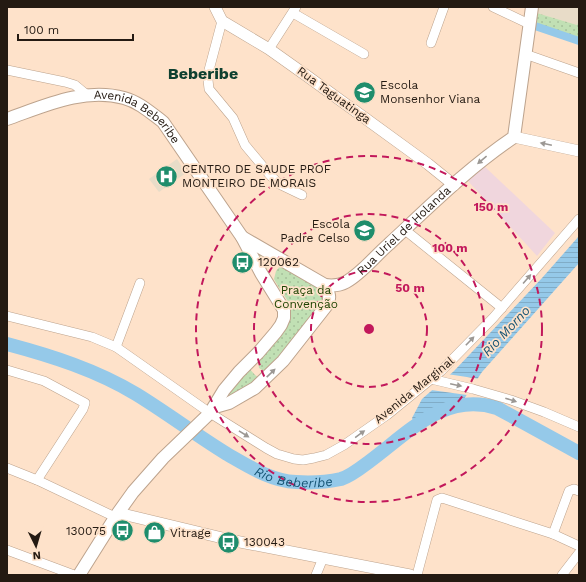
<svg xmlns="http://www.w3.org/2000/svg" width="586" height="582" viewBox="0 0 586 582" font-family="'Work Sans',sans-serif">
  <style>
    .commercial { fill: #f0d6dd }
    .medical { fill: #e8dcc8 }
    .park { fill: url(#park-dots) }
    .water { fill: url(#water-rules) }
    .pier { fill: #fee2ca }
    .lines { fill: none; stroke-linecap: round; stroke-linejoin: round }
    .canal { stroke: #95c9e9; stroke-width: 8 }
    .river { stroke: #95c9e9; stroke-width: 14 }
    .minor-casing { stroke: #bda38d; stroke-width: 10 }
    .tertiary-casing { stroke: #bda38d; stroke-width: 12 }
    .secondary-casing { stroke: #bda38d; stroke-width: 14 }
    .minor { stroke: #fff; stroke-width: 9 }
    .tertiary { stroke: #fff; stroke-width: 11 }
    .secondary { stroke: #fff; stroke-width: 12 }
    .oneway { fill: #9c9894 }
    .ring { fill: none; stroke: #c2185b; stroke-width: 2; stroke-dasharray: 7 5 }
    .labels { text-anchor: middle; dominant-baseline: central; stroke-width: 3.5; stroke-linejoin: round; paint-order: stroke }
    .poi-label { font-size: 12px; fill: #241a12; stroke: #fee2ca; text-anchor: start }
    .street-label { font-size: 12px; fill: #241a12; stroke: #fee2ca }
    .park-label { font-size: 12px; fill: #1d4402; stroke: #fee2ca }
    .water-label { font-size: 13px; font-style: italic; fill: #155474; stroke: #fee2ca }
    .district-label { font-size: 16px; font-weight: bold; fill: #0e4030; stroke: #fee2ca }
    .centre { fill: #c2185b; stroke: #fee2ca; stroke-width: 2 }
    .ring-label { font-size: 12px; text-anchor: middle; font-weight: bold; fill: #c2185b; stroke: #fee2ca; stroke-width: 3.5; stroke-linejoin: round; paint-order: stroke }
  </style>
  <defs>
    <pattern id="park-dots" width="8" height="8" patternUnits="userSpaceOnUse"><rect width="8" height="8" fill="#c1e0b4"/><path d="M2 2h.1M6 6h.1" fill="none" stroke="#a6c09a" stroke-width="1.8" stroke-linecap="round"/></pattern>
    <pattern id="water-rules" width="6" height="5" patternUnits="userSpaceOnUse"><rect width="6" height="5" fill="#95c9e9"/><path d="M0 2.5h6" fill="none" stroke="#80acc7"/></pattern>
  </defs>
  <rect width="100%" height="100%" fill="#fee2ca"/>
  <path class="commercial" d="M483 165 555 233 537 256 467 180Z"/>
  <g class="medical">
    <path d="M537 7H579L578 24 577 25 537 13Z"/>
    <path d="M177 159 186 173 159 192 149 179Z"/>
  </g>
  <g class="park">
    <path d="M537 13 577 25 579 21V43L535 27Z"/>
    <path d="M252 248 273 261 266 269V270Z"/>
    <path d="M281 265 319 284 324 292V301L281 357 267 371 262 370 259 368 258 359 287 326C298 307 282 295 274 279L276 271Z"/>
    <path d="M248 367 255 375 261 379 223 400Z"/>
  </g>
  <path class="water" d="M579 236V263L482 372 464 399 445 403 413 421 412 418 422 399 454 371 542 278Z"/>
  <path class="pier" d="M447 374 480 379 472 390 467 395 431 390Z"/>
  <g class="lines">
    <path class="canal" d="M535 26 579 41"/>
    <path class="river" id="s1" d="M7 344C52 356 96 370 136 394 167 413 196 435 227 454 248 466 271 481 296 482 311 483 327 482 341 479 351 476 362 467 370 461 408 433 445 391 497 408L579 453"/>
    <defs>
      <g id="minor">
        <path d="M493 7 529 24"/>
        <path d="M293 13 364 54"/>
        <path d="M222 21 209 70 208 80 209 89 233 118 245 145 270 175 279 184 302 195"/>
        <path d="M431 43 444 7"/>
        <path d="M269 49 296 7"/>
        <path d="M525 54 579 73"/>
        <path d="M7 70 65 82 75 85 87 95"/>
        <path d="M405 230 502 308"/>
        <path d="M7 316 92 337 116 347 210 413 266 448 277 454 294 459 303 460 314 458 326 455 344 445 387 415 441 371 493 318 579 219"/>
        <path d="M116 347 140 283"/>
        <path d="M7 370 44 381 85 403 83 409 37 480"/>
        <path d="M431 379 473 389 511 400 544 412 579 427"/>
        <path d="M7 468 37 480 115 517"/>
        <path d="M553 534 569 491 574 489 579 491"/>
        <path d="M7 550 74 575"/>
        <path d="M316 575 323 558"/>
        <path d="M417 575 437 500 442 498 553 534 579 546"/>
        <path d="M562 575 579 553"/>
      </g>
      <g id="tertiary">
        <path d="M215 7 222 21 269 49 307 76 428 164 454 185"/>
        <path d="M514 137 579 151"/>
        <path d="M118 513 235 541 410 575"/>
      </g>
      <g id="secondary">
        <path id="s2" d="M7 119C44 106 84 87 124 98 139 102 151 113 163 122L242 237 261 273 284 310V318L281 325 276 332 258 353 239 372 224 390 210 413 163 458 133 492 118 513 79 575"/>
        <path id="s3" d="M242 237 325 285C333 286 339 286 346 282 362 273 375 256 389 244 429 207 468 168 514 137L532 7"/>
        <path d="M215 407 229 403 255 388 283 361 327 305C331 298 329 293 325 285"/>
      </g>
    </defs>
    <use href="#minor" class="minor-casing"/>
    <use href="#tertiary" class="tertiary-casing"/>
    <use href="#secondary" class="secondary-casing"/>
    <use href="#minor" class="minor"/>
    <use href="#tertiary" class="tertiary"/>
    <use href="#secondary" class="secondary"/>
  </g>
  <defs><path id="oneway-solid" d="M-6-.8H1V-3.2L6.5 0L1 3.2V.8H-6Z"/></defs>
  <g class="oneway">
    <use href="#oneway-solid" transform="translate(546 144) rotate(-168)"/>
    <use href="#oneway-solid" transform="translate(482 160) rotate(140)"/>
    <use href="#oneway-solid" transform="translate(527 279) rotate(-49)"/>
    <use href="#oneway-solid" transform="translate(470 341) rotate(-46)"/>
    <use href="#oneway-solid" transform="translate(271 373) rotate(-44)"/>
    <use href="#oneway-solid" transform="translate(456 385) rotate(12)"/>
    <use href="#oneway-solid" transform="translate(511 400) rotate(18)"/>
    <use href="#oneway-solid" transform="translate(244 434) rotate(32)"/>
    <use href="#oneway-solid" transform="translate(360 434) rotate(-36)"/>
  </g>
  <g class="ring">
    <circle cx="369" cy="329" r="58"/>
    <circle cx="369" cy="329" r="115"/>
    <circle cx="369" cy="329" r="173"/>
  </g>
  <defs>
    <symbol id="school-disc" viewBox="-11 -11 22 22"><circle r="9.5" fill="#1f8d6c" stroke="#fee2ca"/><path d="M0-5L7-2L0 1L-7-2ZM-4 1L0 2.5L4 1V4Q0 6-4 4Z" fill="#fff"/></symbol>
    <symbol id="hospital-disc" viewBox="-11 -11 22 22"><circle r="9.5" fill="#1f8d6c" stroke="#fee2ca"/><path d="M-5-5h3v3.5h4V-5h3V5h-3V1.5h-4V5h-3Z" fill="#fff"/></symbol>
    <symbol id="bus-disc" viewBox="-11 -11 22 22"><circle r="9.5" fill="#1f8d6c" stroke="#fee2ca"/><path d="M-5-6H5V4H4V6H2V4H-2V6H-4V4H-5ZM-3.5-4V0h7V-4ZM-3.5 1.2v1.5H-2V1.2ZM2 1.2v1.5H3.5V1.2Z" fill="#fff"/></symbol>
    <symbol id="shop-disc" viewBox="-11 -11 22 22"><circle r="9.5" fill="#1f8d6c" stroke="#fee2ca"/><path d="M-5-2.5h2.3a2.7 3.5 0 0 1 5.4 0H5L5.5 6h-11ZM-1.5-2.5h3a1.5 2.3 0 0 0-3 0Z" fill="#fff"/></symbol>
  </defs>
  <g fill-rule="evenodd">
    <use href="#school-disc" x="352" y="80" width="25" height="25"/>
    <use href="#hospital-disc" x="154" y="164" width="25" height="25"/>
    <use href="#school-disc" x="352" y="218" width="25" height="25"/>
    <use href="#bus-disc" x="230" y="250" width="25" height="25"/>
    <use href="#bus-disc" x="110" y="518" width="25" height="25"/>
    <use href="#shop-disc" x="142" y="520" width="25" height="25"/>
    <use href="#bus-disc" x="216" y="530" width="25" height="25"/>
  </g>
  <g class="labels">
    <g class="poi-label">
      <text x="380" y="85">Escola<tspan x="380" dy="14">Monsenhor Viana</tspan></text>
      <text x="182" y="169">CENTRO DE SAUDE PROF<tspan x="182" dy="14">MONTEIRO DE MORAIS</tspan></text>
      <text x="350" y="224" text-anchor="end">Escola<tspan x="350" dy="14">Padre Celso</tspan></text>
      <text x="258" y="262">120062</text>
      <text x="106" y="531" text-anchor="end">130075</text>
      <text x="170" y="533">Vitrage</text>
      <text x="244" y="542">130043</text>
    </g>
    <g class="street-label">
      <text transform="translate(334 95) rotate(36)">Rua Taguatinga</text>
      <text stroke="none"><textPath href="#s2" startOffset="141">Avenida Beberibe</textPath></text>
      <text stroke="none"><textPath href="#s3" startOffset="195">Rua Uriel de Holanda</textPath></text>
      <text transform="translate(414 390) rotate(-39)">Avenida Marginal</text>
    </g>
    <g class="park-label">
      <text x="306" y="290">Praça da<tspan x="306" dy="14">Convenção</tspan></text>
    </g>
    <g class="water-label">
      <text transform="translate(506 331) rotate(-47)">Rio Morno</text>
      <text stroke="none"><textPath href="#s1" startOffset="320">Rio Beberibe</textPath></text>
    </g>
    <g class="district-label">
      <text x="203" y="73">Beberibe</text>
    </g>
  </g>
  <circle cx="369" cy="329" r="6" class="centre"/>
  <g class="ring-label">
    <text x="491" y="211">150 m</text>
    <text x="450" y="252">100 m</text>
    <text x="410" y="292">50 m</text>
  </g>
  <rect width="586" height="582" fill="none" stroke="#241a12" stroke-width="16"/>
  <g transform="translate(36 546) rotate(175)" stroke="#fee2ca" stroke-width="3" paint-order="stroke">
  <path d="M0-3L7 15L0 10L-7 15Z" fill="#241a12"/>
  <text y="-6" font-size="11" font-weight="bold" text-anchor="middle" fill="#241a12">N</text>
  </g>
  <path d="M18 34v6h115v-6" fill="none" stroke="#241a12" stroke-width="2"/>
  <text x="24" y="34" font-size="12" fill="#241a12" stroke="#fee2ca" stroke-width="3" paint-order="stroke">100 m</text>
</svg>
